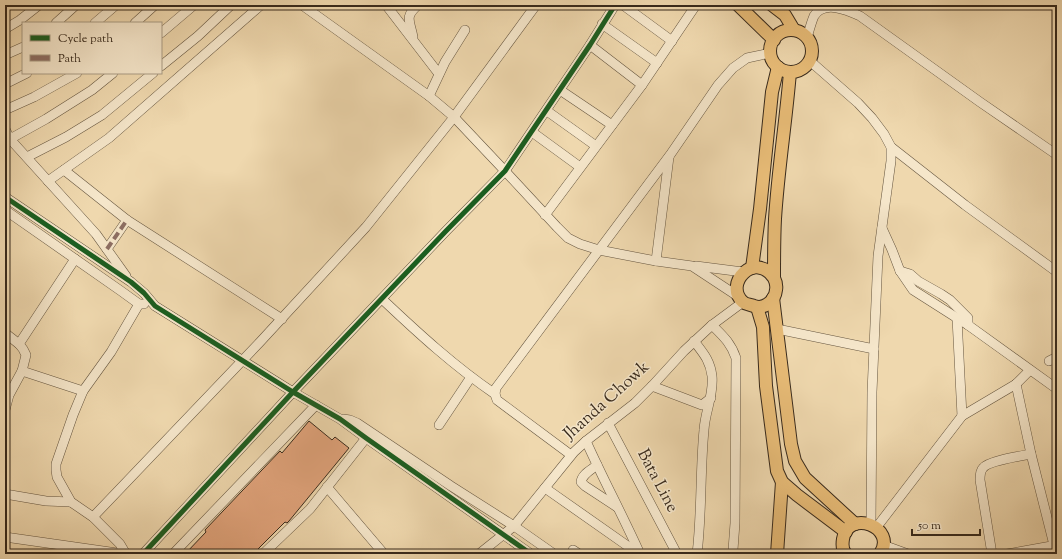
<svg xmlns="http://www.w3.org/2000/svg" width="1062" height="559" viewBox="0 0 1062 559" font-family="'Sorts Mill Goudy',serif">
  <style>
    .building { fill: #e2a47c; stroke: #382a1c }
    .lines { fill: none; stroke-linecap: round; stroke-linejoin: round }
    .minor-casing { stroke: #665640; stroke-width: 10 }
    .major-casing { stroke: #382a1c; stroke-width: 14 }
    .minor { stroke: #f5e6ca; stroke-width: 9 }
    .major { stroke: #e8bc77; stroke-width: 12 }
    .quiet { stroke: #8d6e63; stroke-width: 4; stroke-dasharray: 8 4; stroke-linecap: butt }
    .cycleway-casing { stroke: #f5e6ca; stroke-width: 8 }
    .cycleway { stroke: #1b5e20; stroke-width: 5 }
    .labels { text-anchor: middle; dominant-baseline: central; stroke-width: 3; stroke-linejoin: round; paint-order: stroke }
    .street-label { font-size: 17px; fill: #382a1c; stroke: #f5e6ca }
  </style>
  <rect width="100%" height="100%" fill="#efd8ae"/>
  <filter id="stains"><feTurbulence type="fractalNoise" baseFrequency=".005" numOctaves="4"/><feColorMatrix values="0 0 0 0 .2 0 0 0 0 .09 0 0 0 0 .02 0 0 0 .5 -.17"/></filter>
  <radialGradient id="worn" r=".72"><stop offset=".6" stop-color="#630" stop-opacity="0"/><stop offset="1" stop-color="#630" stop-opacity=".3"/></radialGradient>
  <path class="building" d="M309 421 332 440 335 437 349 448 289 521 287 523 285 522 253 554H185L206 532 205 530 280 451 282 453Z"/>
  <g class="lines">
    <defs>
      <g id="minor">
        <path d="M302 5 429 96 454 117 505 171 557 227 568 238 580 244 599 250 656 261 692 266 739 297"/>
        <path d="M386 5 439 74"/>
        <path d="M623 5 672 41"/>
        <path d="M56 23 76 5"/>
        <path d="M95 23 116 5"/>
        <path d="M135 23 155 5"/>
        <path d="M602 24 657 63"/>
        <path d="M5 29 20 20 39 5"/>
        <path d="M161 33 194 5"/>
        <path d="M413 37C410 21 404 17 418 5"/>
        <path d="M807 38C809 31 811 23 814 16 824 0 847 10 860 16L980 102 1057 155"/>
        <path d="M590 45 642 85"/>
        <path d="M5 55 23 47"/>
        <path d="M810 61 858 103 872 118 884 134 891 147V161L878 256 872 392 871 524"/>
        <path d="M161 66 198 36 231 5"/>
        <path d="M5 84 27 73"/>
        <path d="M560 90 612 125"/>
        <path d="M429 96 445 62 465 30"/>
        <path d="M5 110 34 97 77 73"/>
        <path d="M547 111 596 146"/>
        <path d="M5 129 10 139 96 234 126 276"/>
        <path d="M532 132 580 167"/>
        <path d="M10 139 46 119 92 90 113 73"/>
        <path d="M891 147 965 205 1057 272"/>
        <path d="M27 157 66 137 102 115 153 73"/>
        <path d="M64 170 127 220 282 319"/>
        <path d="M48 181 109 138 261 5"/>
        <path d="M5 197 131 282 144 293 155 306 293 392 340 419 366 438 531 554"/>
        <path d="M5 210 121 291 139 304H144"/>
        <path d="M545 215 642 85 696 5"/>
        <path d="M882 228 892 250 900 271 913 290 968 325 1057 389"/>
        <path d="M107 249 127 220"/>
        <path d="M656 261 669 157"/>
        <path d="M696 266 743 272"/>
        <path d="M900 271 910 274 918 281 941 294 950 300 968 318V325"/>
        <path d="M382 299C418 333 454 366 495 394"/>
        <path d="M957 318 962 416"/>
        <path d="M712 325C723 336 731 343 736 358L735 523 733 550 732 554"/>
        <path d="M777 329 874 349"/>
        <path d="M5 333 19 344 23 349 26 355 22 371 9 395 5 410"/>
        <path d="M694 341C703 353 710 360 712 376 714 395 705 411 704 430 700 471 702 513 697 554"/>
        <path d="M19 344 75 259"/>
        <path d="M1049 361 1057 357"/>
        <path d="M22 371 83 391"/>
        <path d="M1016 384 1031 454 1054 545"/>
        <path d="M652 386 702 405 711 398"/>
        <path d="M343 419 350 420 357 423 451 486 514 526 554 554"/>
        <path d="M608 423 677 554"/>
        <path d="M439 425 471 377"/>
        <path d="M586 441C603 479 623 516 640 554"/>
        <path d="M571 455 497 400 495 394 496 388 670 155 718 85 733 68 747 58 770 53"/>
        <path d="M597 465C591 470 582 474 581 482L585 486 617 507"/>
        <path d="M327 487 384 554"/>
        <path d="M545 488 639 554"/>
        <path d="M5 494 46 501 71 502"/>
        <path d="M93 517 260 342 366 227 454 117 536 5"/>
        <path d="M876 528 962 416 1016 384 1030 370"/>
        <path d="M5 537 124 554"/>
        <path d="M883 545 908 554"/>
        <path d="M573 550 579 554"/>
        <path d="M126 554 120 544 93 517 71 502 57 477 56 470V464L73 415 83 391 111 352 139 304"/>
        <path d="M143 554 293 392 446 231 505 171 590 45 615 5"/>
        <path d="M173 554 316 405"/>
        <path d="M263 554 310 509 366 438"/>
        <path d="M479 554 514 526 574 452 586 441 635 403 652 386 684 351 712 325 743 302"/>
        <path d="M992 554 980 480C980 476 980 471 983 468 988 461 1021 456 1031 454"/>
        <path d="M1007 554 1057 545"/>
      </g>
      <g id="major">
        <path d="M738 5 774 40"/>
        <path d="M772 5 785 15 794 30"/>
        <circle cx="791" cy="51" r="21"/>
        <path d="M752 268 760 209 772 92 778 67"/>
        <path d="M774 278C755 250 723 284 743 302 745 304 751 305 754 306 765 310 775 300 776 290 777 285 776 282 774 278 774 258 774 239 775 219 778 170 786 121 790 72"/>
        <path d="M773 298 791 444 795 461 805 478 855 524"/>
        <path d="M757 307 763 327 766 386 777 471 782 482 797 495 846 532"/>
        <path d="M777 554 782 482"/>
        <path d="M846 554C842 550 842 545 843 539 848 508 898 527 880 554"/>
      </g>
    </defs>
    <use href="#minor" class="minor-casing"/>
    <use href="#major" class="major-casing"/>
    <use href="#minor" class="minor"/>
    <use href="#major" class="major"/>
    <path class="quiet" d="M107 249 127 220"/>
    <defs>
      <g id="cycleway">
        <path d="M5 197 131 282 144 293 155 306 293 392 340 419 366 438 531 554"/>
        <path d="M143 554 293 392 446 231 505 171 590 45 615 5"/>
      </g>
    </defs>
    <use href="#cycleway" class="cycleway-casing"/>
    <use href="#cycleway" class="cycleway"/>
  </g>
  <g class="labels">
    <g class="street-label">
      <text transform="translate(607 401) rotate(-42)">Jhanda Chowk</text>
      <text transform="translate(657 481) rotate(62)">Bata Line</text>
    </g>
  </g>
  <rect width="1062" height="559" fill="none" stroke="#efd8ae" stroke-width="20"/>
  <rect x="6" y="6" width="1050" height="547" fill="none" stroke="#382a1c" stroke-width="2"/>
  <rect x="10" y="10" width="1042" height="539" fill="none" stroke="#382a1c"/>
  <rect x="22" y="22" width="140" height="52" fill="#f5e6ca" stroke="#a99b84"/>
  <rect x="30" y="35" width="20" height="6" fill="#1b5e20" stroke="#a99b84"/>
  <text x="58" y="42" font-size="12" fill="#382a1c">Cycle path</text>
  <rect x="30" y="55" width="20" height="6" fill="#8d6e63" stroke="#a99b84"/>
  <text x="58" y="62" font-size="12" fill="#382a1c">Path</text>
  <path d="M912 529v6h68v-6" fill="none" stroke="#382a1c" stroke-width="2"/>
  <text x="918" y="529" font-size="12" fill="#382a1c" stroke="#f5e6ca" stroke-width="3" paint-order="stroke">50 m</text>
  <rect width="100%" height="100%" filter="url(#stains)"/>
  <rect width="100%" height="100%" fill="url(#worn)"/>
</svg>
